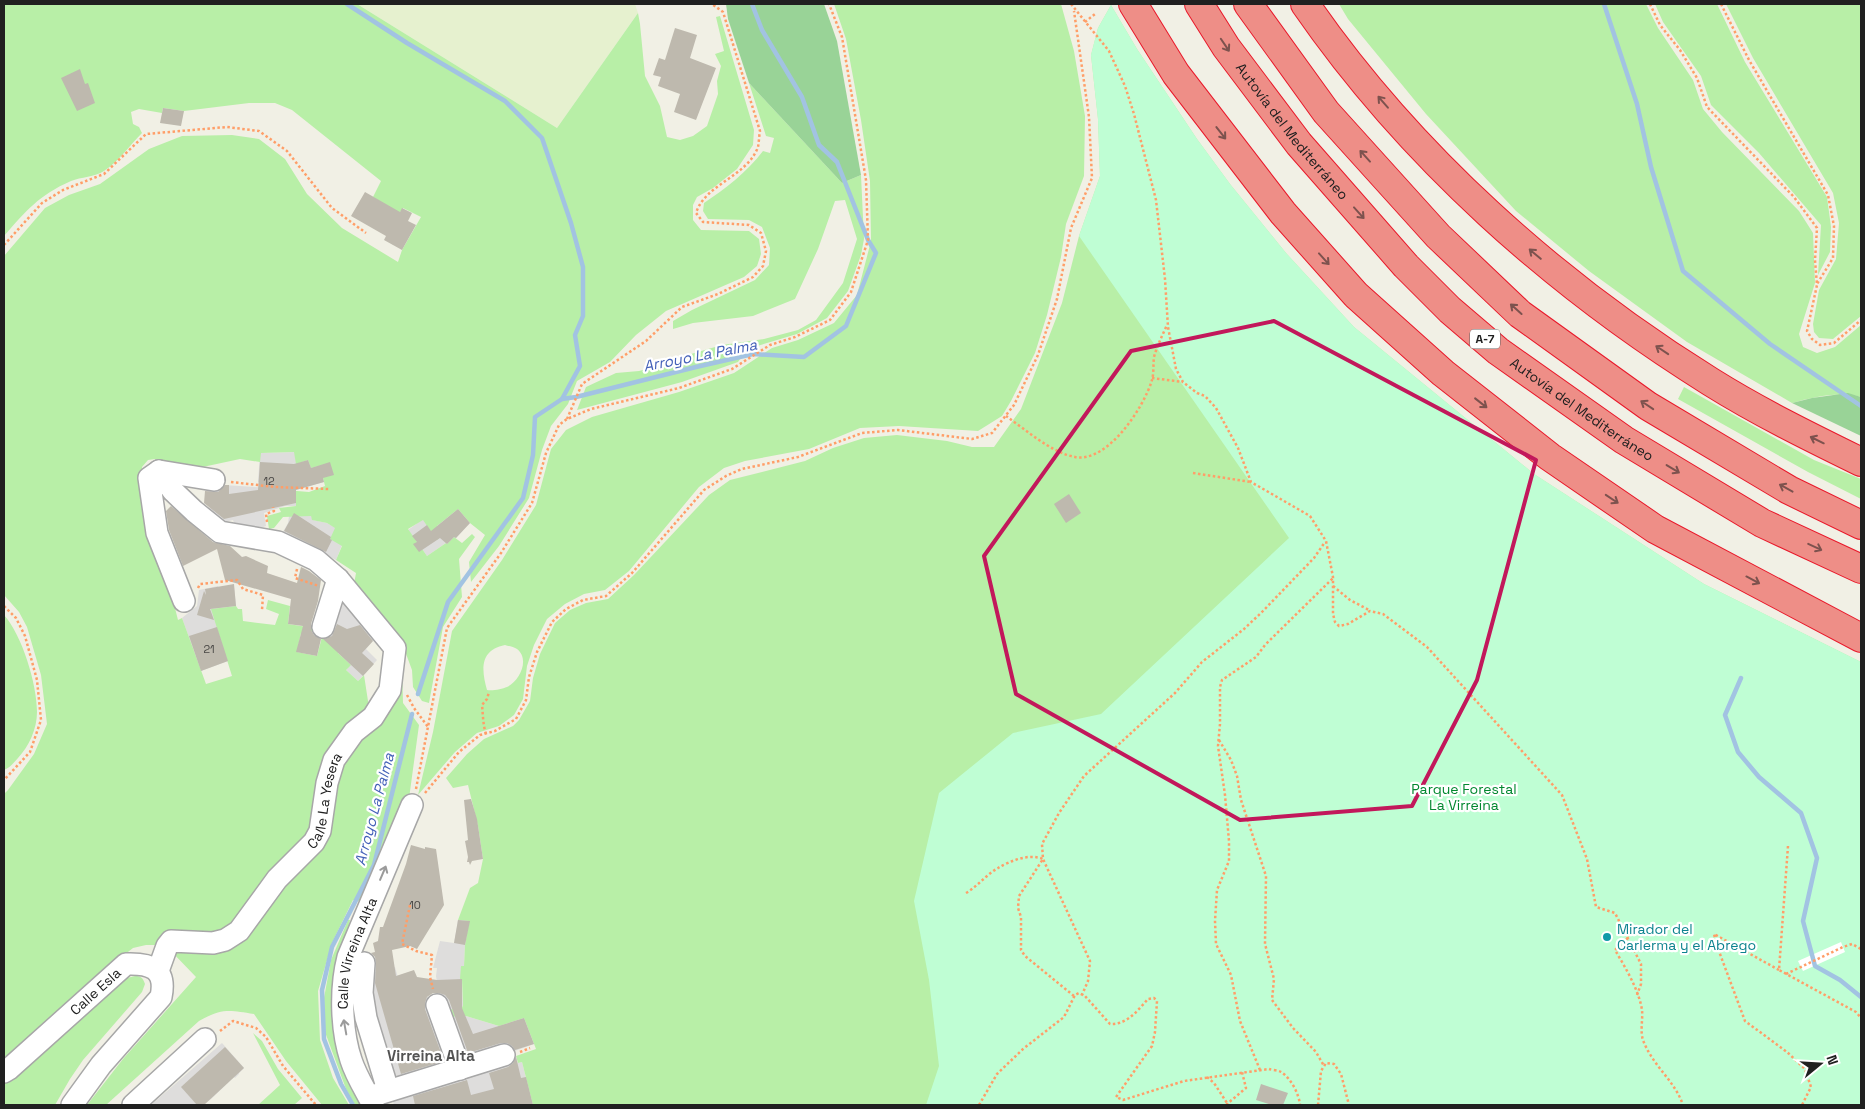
<svg xmlns="http://www.w3.org/2000/svg" width="1865" height="1109" viewBox="0 0 1865 1109" font-family="'Space Grotesk',sans-serif">
  <style>
    .residential { fill: #dedddc }
    .farmland { fill: #e6f1cf }
    .grass { fill: #b8efa7; fill-rule: evenodd }
    .forest { fill: #99d397 }
    .park { fill: #bffed4 }
    .pier { fill: #fff }
    .lines { fill: none; stroke-linecap: round; stroke-linejoin: round }
    .stream { stroke: #a2c3e2; stroke-width: 4.5 }
    .building { fill: #beb9ae }
    .minor-casing { stroke: #a7a7a7; stroke-width: 24 }
    .highway-casing { stroke: #e9182a; stroke-width: 30 }
    .path { stroke: #ff9e68; stroke-width: 2.5; stroke-dasharray: 2.5 2.5; stroke-linecap: butt }
    .minor { stroke: #fff; stroke-width: 21 }
    .highway { stroke: #ee8e87; stroke-width: 28 }
    .oneway { stroke: #7d524e }
    .oneway2 { stroke: #9b9b9b }
    .marked { fill: none; stroke: #c2185b; stroke-width: 4; stroke-linejoin: round }
    .culture-dot { fill: #0f9aa8; stroke: #fff; stroke-width: 2 }
    .labels { text-anchor: middle; dominant-baseline: central; stroke-width: 4.5; stroke-linejoin: round; paint-order: stroke }
    .number-label { font-size: 11px; fill: #484644 }
    .shield { fill: #fff; stroke: #636363; stroke-width: 1 }
    .shield-label { font-size: 12px; font-weight: bold; fill: #202020 }
    .street-label { font-size: 14px; fill: #202020; stroke: #fff }
    .park-label { font-size: 14px; fill: #038830; stroke: #fff }
    .culture-label { font-size: 14px; fill: #0d838f; stroke: #fff; text-anchor: start }
    .water-label { font-size: 15px; font-style: italic; fill: #4360b8; stroke: #fff }
    .neighbourhood-label { font-size: 15px; font-weight: bold; fill: #535353; stroke: #fff }
  </style>
  <rect width="100%" height="100%" fill="#f1f0e5"/>
  <g class="residential">
    <path d="M295 452 299 462 308 460 330 462 334 475 323 478 324 482 306 487 281 486V483L258 482 260 453Z"/>
    <path d="M206 484 272 488 296 501V506H285L264 513 266 526 255 530H237L233 520 220 523 214 521 205 495Z"/>
    <path d="M458 509 470 523 456 538 447 544 446 543 427 556 408 530 423 519 437 539V526Z"/>
    <path d="M289 516H311L313 520 327 523 336 528 342 545 336 560 291 537 283 532 288 523Z"/>
    <path d="M218 586 219 588 234 587 236 606 212 609 228 661 201 671 182 618 197 606 199 590Z"/>
    <path d="M342 596 376 637 366 649 377 660 358 681 346 670 350 665 338 653 327 638Z"/>
    <path d="M458 920 470 921 465 945 464 966H461L463 1005 461 1010 448 1009 449 1001 440 1000 436 976 437 968H433L440 941 454 943Z"/>
    <path d="M395 967 400 985 426 994 434 1010 452 1063 391 1081 367 974Z"/>
    <path d="M466 1016 499 1026 524 1018 534 1044 512 1052 466 1061 449 1017Z"/>
    <path d="M222 1043 244 1068 239 1073V1074L235 1078 234 1077 211 1099 202 1105H151Z"/>
    <path d="M516 1056 518 1063 522 1062 533 1105H475L471 1096 450 1102 451 1105H394L391 1096 449 1080 506 1066 505 1059Z"/>
  </g>
  <path class="farmland" d="M357 4H635L638 13 557 128Z"/>
  <g class="grass">
    <path d="M4 4H357L557 128 638 13 640 24 645 76 660 106 667 137 680 140 693 136 707 126 718 94 717 81 721 66 715 54 724 51 716 17 720 16 754 130 753 145 737 169 713 188 697 197 693 205V220L701 230 749 231 759 239 761 254 757 266 744 277 666 311 636 335 610 362 577 381 568 404 551 426 542 450 529 498 499 546 471 582 469 562 485 535 470 523 458 509 437 526 443 534 437 540 423 520 408 529 427 556 446 543 447 544 454 537 462 543 472 534 475 537 459 559 462 597 443 627 429 703 422 701 413 687 412 670 402 643 354 584 356 573 336 560 342 546 330 539 335 528 327 523 312 520 311 516 283 517 274 528 269 529 267 516 281 512 279 508 296 506V501L285 490 309 492 325 486 323 478 330 463 311 468 308 460 296 464 294 452 261 453 260 462 240 459 198 468 155 459 148 460 142 467 143 482 178 620 182 618 206 684 232 676 211 609 236 606 238 609H242L243 621 275 625 279 614 266 609 268 600 290 606 288 624 314 628 316 631 301 633 297 652 317 656 322 637 344 648 338 653 351 665 346 670 358 681 364 675 370 714 349 731 314 833 224 935 156 945H146L133 948 109 967 11 1055 4 1059V794L8 790 34 754 47 724 41 675 27 627 19 612 4 595V256L45 208 69 195 100 184 149 149 182 136 232 135 259 139 285 159 307 194 342 228 398 262 402 250 421 217 403 208 398 215 373 197 381 181 292 110 275 103H249L184 111 163 108 162 113 139 109 131 112 133 124 139 127 142 133C130 145 118 162 104 171 95 177 81 177 71 181 39 195 26 211 4 236Z"/>
    <path d="M834 4H1061L1074 51 1085 116 1084 176 1066 224 1061 257 1047 315 1035 353 1011 401 1002 416 978 431 899 426 860 428 809 449 745 461 724 468 699 487 629 571 605 590 584 594 565 604 547 619 534 645 527 666 523 699 514 715 499 726 477 733 455 752 418 795 433 732 452 631 502 560 536 505 551 449 566 430 592 417 679 392 734 373 772 348 798 340 834 323 857 295 871 241 870 181 861 120 846 39ZM505 645C508 646 514 647 517 649 530 659 520 681 507 687 502 689 493 691 487 690 481 669 480 650 505 645Z"/>
    <path d="M1339 4H1471L1475 5 1478 4H1646L1658 28 1693 80 1703 109 1722 132 1799 211 1813 233 1815 283 1799 334 1803 347 1817 353 1835 347 1861 325V397C1839 391 1814 397 1792 403L1687 342 1589 271 1516 211 1426 114 1348 19Z"/>
    <path d="M1655 4H1717L1745 62 1827 197 1831 227 1830 252 1818 275 1821 225 1759 153 1711 105 1701 76 1663 22Z"/>
    <path d="M1726 4H1861V316L1833 339 1819 338 1814 332 1813 324 1819 290 1836 259 1839 223 1833 193 1753 58Z"/>
    <path d="M1111 5 1137 49 1197 139 1230 184 1286 253 1354 327 1534 474 1704 584 1861 662 1542 1105H533L522 1062 518 1063 516 1056 536 1049 524 1018 499 1026 466 1016 449 1017 448 1009 461 1010 463 1005 462 980 460 979 461 966H464L465 945 469 921 458 920 470 888 478 883 483 859 478 826 468 785 453 788 446 778 467 754 484 739 513 726 519 720 530 701 533 678 540 654 555 623 570 610 586 603 608 599 634 575 709 495 730 480 805 461 833 448 864 438 897 435 947 441 972 447H994L1021 409 1062 303 1079 236 1100 176 1098 119 1091 55 1098 28Z"/>
    <path d="M749 83 842 183 861 175 864 239 861 255 848 291 827 318 797 334 747 349 738 362 682 382 577 410 586 387 616 373 639 371 683 359 691 354 722 345 764 339 798 330 816 320 843 283 857 239 845 200 835 201 818 249 795 299 753 316 693 323 673 329V321L692 310 755 280 769 265 770 248 762 227 749 220 708 219 703 211 704 203C725 189 747 172 763 151L770 153 774 138 766 136Z"/>
    <path d="M1684 387 1814 460 1861 479V499L1808 472 1678 399Z"/>
    <path d="M4 615C22 635 37 684 37 712 37 729 29 746 18 758 14 762 10 768 4 770Z"/>
    <path d="M402 665 403 703 419 725 408 806 360 901 353 900 332 943 318 991 320 1040 333 1078 349 1105H322L286 1061 254 1014C229 1010 222 1008 199 1021L106 1105H87L123 1059 196 977 169 949H207L299 864 333 781Z"/>
    <path d="M348 920H350L346 945H341C329 979 328 1019 338 1053 344 1071 356 1088 364 1105H355L346 1089 325 1032 324 998 331 960Z"/>
    <path d="M135 976C141 976 143 978 145 984L142 992 83 1060 70 1079 55 1105H4V1081L120 983 127 978Z"/>
    <path d="M253 1033 262 1041 278 1069 302 1098 294 1105H258L280 1085Z"/>
  </g>
  <g class="forest">
    <path d="M726 4H824L837 41 861 175 842 183 749 83 728 19Z"/>
    <path d="M1848 393 1861 397V436L1792 403 1812 398Z"/>
  </g>
  <path class="park" d="M1111 5 1137 49 1197 139 1230 184 1286 253 1354 327 1534 474 1704 584 1861 662V1105H926L939 1066 929 980 914 901 939 793 1013 733 1101 714 1289 538 1079 236 1100 176 1098 119 1091 55 1098 28Z"/>
  <path class="pier" d="M1841 942 1845 952 1803 971 1798 961Z"/>
  <g class="lines">
    <g class="stream">
      <path d="M347 4 407 43 505 101 542 138 571 223 583 267V316L575 335 580 366 562 399"/>
      <path d="M1604 4 1637 104 1651 167 1683 271 1770 344 1861 406"/>
      <path d="M1741 678 1725 715 1738 752 1759 777 1801 813 1817 858 1803 921 1815 966 1840 980 1861 997"/>
      <path d="M418 694 448 602 523 498 533 455 535 417 562 399 576 397 696 367 753 354 804 357 846 326 876 253 868 240 837 162 819 145 802 97 762 30 752 4"/>
      <path d="M353 1105 341 1084 324 1039 322 990 332 947 374 865 412 714"/>
    </g>
  </g>
  <g class="building">
    <path d="M675 28 697 35 690 58 716 68 696 120 674 112 680 94 658 86 661 77 653 75 659 58 665 60Z"/>
    <path d="M80 69 85 84 88 83 95 103 77 111 61 78Z"/>
    <path d="M163 108 184 111 181 126 160 123Z"/>
    <path d="M365 192 400 212 402 208 412 213 408 221 416 225 402 250 384 240 386 236 351 216Z"/>
    <path d="M308 460 311 468 330 462 334 475 323 478 324 482 296 490V503L224 519 204 503 205 491 218 492 225 485H229V494L258 490 260 462 294 464Z"/>
    <path d="M1069 494 1081 513 1066 523 1054 504Z"/>
    <path d="M171 506 213 542 230 546 242 557 246 556 268 566 267 573 297 583 301 567 309 571 321 580 318 601 311 624V630L314 635 321 639 317 656 296 652 303 626 288 624 291 599 225 580 217 549 183 566 169 530 166 511Z"/>
    <path d="M458 509 470 523 456 538 454 537 447 544 440 538 419 552 413 544 417 542 412 536 427 525 431 531Z"/>
    <path d="M294 513 331 537 330 539 332 540 326 552 284 531Z"/>
    <path d="M234 584 236 606 210 609 214 620 197 615 204 591 206 595 205 589Z"/>
    <path d="M337 624 347 629 360 625 373 641 362 653 374 664 363 676 323 639 332 636Z"/>
    <path d="M217 627 228 661 201 671 189 636Z"/>
    <path d="M471 799 477 819 483 859 472 861 470 865 469 862H467L468 857 465 841 468 840 464 800Z"/>
    <path d="M411 845 425 849V847L436 849 444 905 417 949 410 946 392 950 396 976 414 970 417 977 437 980 462 979V1008L473 1034 524 1018 534 1044 515 1050 512 1046 507 1043H501L468 1053 449 1000 445 995 439 993H433L427 997 425 1003V1009L444 1061 401 1074 375 983 376 963 375 957 371 953 375 952 373 943 378 941 380 927H383L406 864Z"/>
    <path d="M458 920 470 921 465 945 454 943Z"/>
    <path d="M225 1047 244 1068 204 1105H197L181 1087Z"/>
    <path d="M516 1057 521 1078 526 1077 533 1105H415L413 1096 467 1080 471 1095 494 1089 489 1073 508 1067 513 1063Z"/>
    <path d="M1261 1084 1288 1093 1283 1105H1272L1256 1100Z"/>
  </g>
  <g class="lines">
    <defs>
      <g id="minor">
        <path d="M159 471 214 480"/>
        <path d="M323 627 338 579"/>
        <path d="M364 963 362 993 366 1018 388 1090"/>
        <path id="s1" d="M158 971 167 946 171 941 213 943 225 940 239 931 277 879 314 842 320 831 327 783 334 760 354 732 373 717 390 690 395 648 338 579 316 560 278 542 220 532 194 511 173 491 159 471 149 478 157 533 184 601"/>
        <path d="M437 1005 460 1069"/>
        <path id="s2" d="M4 1072 9 1069 126 964C150 963 167 968 161 997L101 1065 72 1105"/>
        <path d="M369 1097 504 1055"/>
        <path d="M133 1105 205 1039"/>
        <path id="s3" d="M373 1105C366 1091 356 1076 351 1060 341 1030 340 988 348 957L412 805"/>
      </g>
      <g id="highway">
        <path d="M1133 4 1176 74 1283 213 1356 295 1443 373 1550 457 1655 529 1861 638"/>
        <path id="s4" d="M1199 4 1226 47 1299 144 1406 266 1450 310 1498 351 1624 440 1762 523 1861 569"/>
        <path d="M1248 4 1326 112 1438 236 1520 314 1648 406 1789 490 1861 525"/>
        <path d="M1305 4C1410 156 1555 285 1711 382 1759 412 1810 437 1861 462"/>
      </g>
    </defs>
    <use href="#minor" class="minor-casing"/>
    <use href="#highway" class="highway-casing"/>
    <g class="path">
      <path d="M1071 4 1109 51 1125 86 1134 114 1156 200 1165 279 1168 327 1176 369 1183 382 1197 393 1205 396 1216 408 1238 448 1251 482 1310 516 1326 541 1333 577V614L1335 622 1339 626 1348 624 1370 611 1383 614 1427 647 1562 795 1587 859 1596 907 1615 913 1641 964V984L1637 995"/>
      <path d="M1650 4 1660 25 1680 50 1697 78 1707 107 1794 197 1817 228 1815 260 1817 285 1807 331 1812 339 1820 345 1834 343 1861 320"/>
      <path d="M1721 4 1749 60 1828 195 1834 226 1833 258 1817 284"/>
      <path d="M1085 22 1095 14"/>
      <path d="M4 245 42 203 63 190 104 174 146 134 227 127 259 131 287 151 332 208 366 233"/>
      <path d="M1152 378 1183 382"/>
      <path d="M1006 416C1026 430 1052 453 1075 457 1108 463 1144 407 1152 380 1154 373 1153 365 1154 357 1157 346 1162 336 1167 325"/>
      <path d="M567 419 582 384 646 341 682 307 718 294 753 277 763 266 766 251 761 233 749 225 703 222 696 213C705 184 747 177 758 147 759 142 759 136 760 131L723 12 712 4"/>
      <path d="M1193 473 1251 482"/>
      <path d="M231 482 275 487 329 489"/>
      <path d="M267 522 266 514 274 511 273 507"/>
      <path d="M297 569 295 578 319 586"/>
      <path d="M1333 586 1350 600 1369 610"/>
      <path d="M198 588 200 584 237 580 243 589 263 595 262 610"/>
      <path d="M4 606 16 618 25 636 37 680 41 720 30 752 4 780"/>
      <path d="M407 695 414 708 428 727"/>
      <path d="M486 734C483 725 483 715 482 705L487 699 489 692"/>
      <path d="M1219 740 1231 760 1237 776 1241 800 1266 876 1265 944 1274 979 1272 1000 1293 1028 1316 1052 1324 1066"/>
      <path d="M416 789 447 628 501 553 532 503 546 453 559 425 567 419 591 409 679 388 732 369 770 345 795 337 830 320 851 292 868 240 866 180 842 37 829 4"/>
      <path d="M425 793 459 752 480 735 495 731 516 719 526 700 529 677 537 652 552 622 566 609 583 600 606 596 632 573 704 490 726 476 742 469 798 457 862 433 898 430 972 439 992 433 1014 405 1038 355 1057 299 1071 228 1092 178 1089 117 1074 11"/>
      <path d="M1788 846 1779 970 1856 1012 1861 1018"/>
      <path d="M966 893C978 886 987 874 998 868 1010 861 1029 853 1043 859L1042 844 1059 813 1084 776 1175 693 1202 662 1244 629 1262 612 1314 558 1325 542"/>
      <path d="M410 905 402 944 416 951 432 955 430 977 433 989"/>
      <path d="M1628 938 1615 950C1625 967 1639 990 1642 1010 1643 1019 1640 1031 1643 1040 1652 1065 1675 1081 1683 1105"/>
      <path d="M1779 970 1714 934 1717 946 1745 1021 1787 1052 1805 1069 1811 1087 1802 1105"/>
      <path d="M1786 974 1843 947 1852 944 1861 949"/>
      <path d="M1074 996 1025 956 1021 950V917L1018 908 1019 896 1043 859 1090 961 1088 981 1082 995"/>
      <path d="M220 1031 233 1021 256 1028 266 1037 283 1066 316 1105"/>
      <path d="M520 1052 530 1048"/>
      <path d="M1260 1070 1240 1021 1231 975 1216 944 1215 921 1217 890 1229 861V841L1225 795 1218 746 1220 724V687L1222 680 1256 657 1265 645 1333 578"/>
      <path d="M1207 1077 1214 1083 1227 1103"/>
      <path d="M979 1105 997 1074 1023 1049 1064 1017 1075 995 1079 993 1085 996 1110 1024C1127 1025 1138 1010 1148 999L1154 998 1157 1001 1155 1032 1152 1046 1116 1097 1123 1100 1184 1081 1269 1069C1272 1070 1278 1070 1281 1072 1291 1078 1299 1094 1300 1105"/>
      <path d="M1228 1105 1227 1104 1246 1088 1242 1072"/>
      <path d="M1318 1105 1321 1071 1326 1063 1334 1064 1341 1074 1349 1105"/>
    </g>
    <use href="#minor" class="minor"/>
    <use href="#highway" class="highway"/>
  </g>
  <defs><path id="oneway-shaft" d="M-6 0H5M1.5-3L5.5 0L1.5 3" fill="none" stroke-width="1.6" stroke-linecap="round" stroke-linejoin="round" transform="scale(1.25)"/></defs>
  <g class="oneway">
    <use href="#oneway-shaft" transform="translate(1225 45) rotate(56)"/>
    <use href="#oneway-shaft" transform="translate(1383 102) rotate(-131)"/>
    <use href="#oneway-shaft" transform="translate(1221 133) rotate(52)"/>
    <use href="#oneway-shaft" transform="translate(1365 156) rotate(-132)"/>
    <use href="#oneway-shaft" transform="translate(1359 213) rotate(48)"/>
    <use href="#oneway-shaft" transform="translate(1535 254) rotate(-140)"/>
    <use href="#oneway-shaft" transform="translate(1324 259) rotate(48)"/>
    <use href="#oneway-shaft" transform="translate(1516 309) rotate(-138)"/>
    <use href="#oneway-shaft" transform="translate(1662 350) rotate(-146)"/>
    <use href="#oneway-shaft" transform="translate(1481 403) rotate(38)"/>
    <use href="#oneway-shaft" transform="translate(1647 405) rotate(-146)"/>
    <use href="#oneway-shaft" transform="translate(1817 440) rotate(-154)"/>
    <use href="#oneway-shaft" transform="translate(1673 469) rotate(31)"/>
    <use href="#oneway-shaft" transform="translate(1786 488) rotate(-151)"/>
    <use href="#oneway-shaft" transform="translate(1612 499) rotate(34)"/>
    <use href="#oneway-shaft" transform="translate(1815 547) rotate(25)"/>
    <use href="#oneway-shaft" transform="translate(1753 580) rotate(28)"/>
  </g>
  <g class="oneway2">
    <use href="#oneway-shaft" transform="translate(383 873) rotate(-67)"/>
    <use href="#oneway-shaft" transform="translate(345 1027) rotate(-100)"/>
  </g>
  <path class="marked" d="M1274 321 1536 460 1477 680 1412 806 1240 820 1016 694 984 556 1131 351Z"/>
  <circle class="culture-dot" cx="1607" cy="937" r="5"/>
  <g class="labels">
    <g class="number-label">
      <text x="269" y="481">12</text>
      <text x="209" y="649">21</text>
      <text x="415" y="905">10</text>
    </g>
    <rect class="shield" x="1470" y="329.5" width="30" height="19" rx="4"/>
    <g class="shield-label">
      <text x="1485" y="339">A-7</text>
    </g>
    <g class="street-label">
      <text stroke="none"><textPath href="#s4" startOffset="158">Autovía del Mediterráneo</textPath></text>
      <text stroke="none"><textPath href="#s4" startOffset="562">Autovía del Mediterráneo</textPath></text>
      <text stroke="none"><textPath href="#s1" startOffset="264">Calle La Yesera</textPath></text>
      <text stroke="none"><textPath href="#s3" startOffset="160">Calle Virreina Alta</textPath></text>
      <text stroke="none"><textPath href="#s2" startOffset="122">Calle Esla</textPath></text>
    </g>
    <g class="park-label">
      <text x="1464" y="789">Parque Forestal<tspan x="1464" dy="16">La Virreina</tspan></text>
    </g>
    <g class="culture-label">
      <text x="1617" y="929">Mirador del<tspan x="1617" dy="16">Carlerma y el Abrego</tspan></text>
    </g>
    <g class="water-label">
      <text transform="translate(700 355) rotate(-11)">Arroyo La Palma</text>
      <text transform="translate(374 809) rotate(-75)">Arroyo La Palma</text>
    </g>
    <g class="neighbourhood-label">
      <text x="431" y="1055">Virreina Alta</text>
    </g>
  </g>
  <rect width="1865" height="1109" fill="none" stroke="#202020" stroke-width="10"/>
  <g transform="translate(1820 1064) rotate(72)" stroke="#ffffff" stroke-width="4" paint-order="stroke">
  <path d="M0-4L9 19L0 12L-9 19Z" fill="#202020"/>
  <text y="-8" font-size="14" font-weight="bold" text-anchor="middle" fill="#202020">N</text>
  </g>
</svg>
